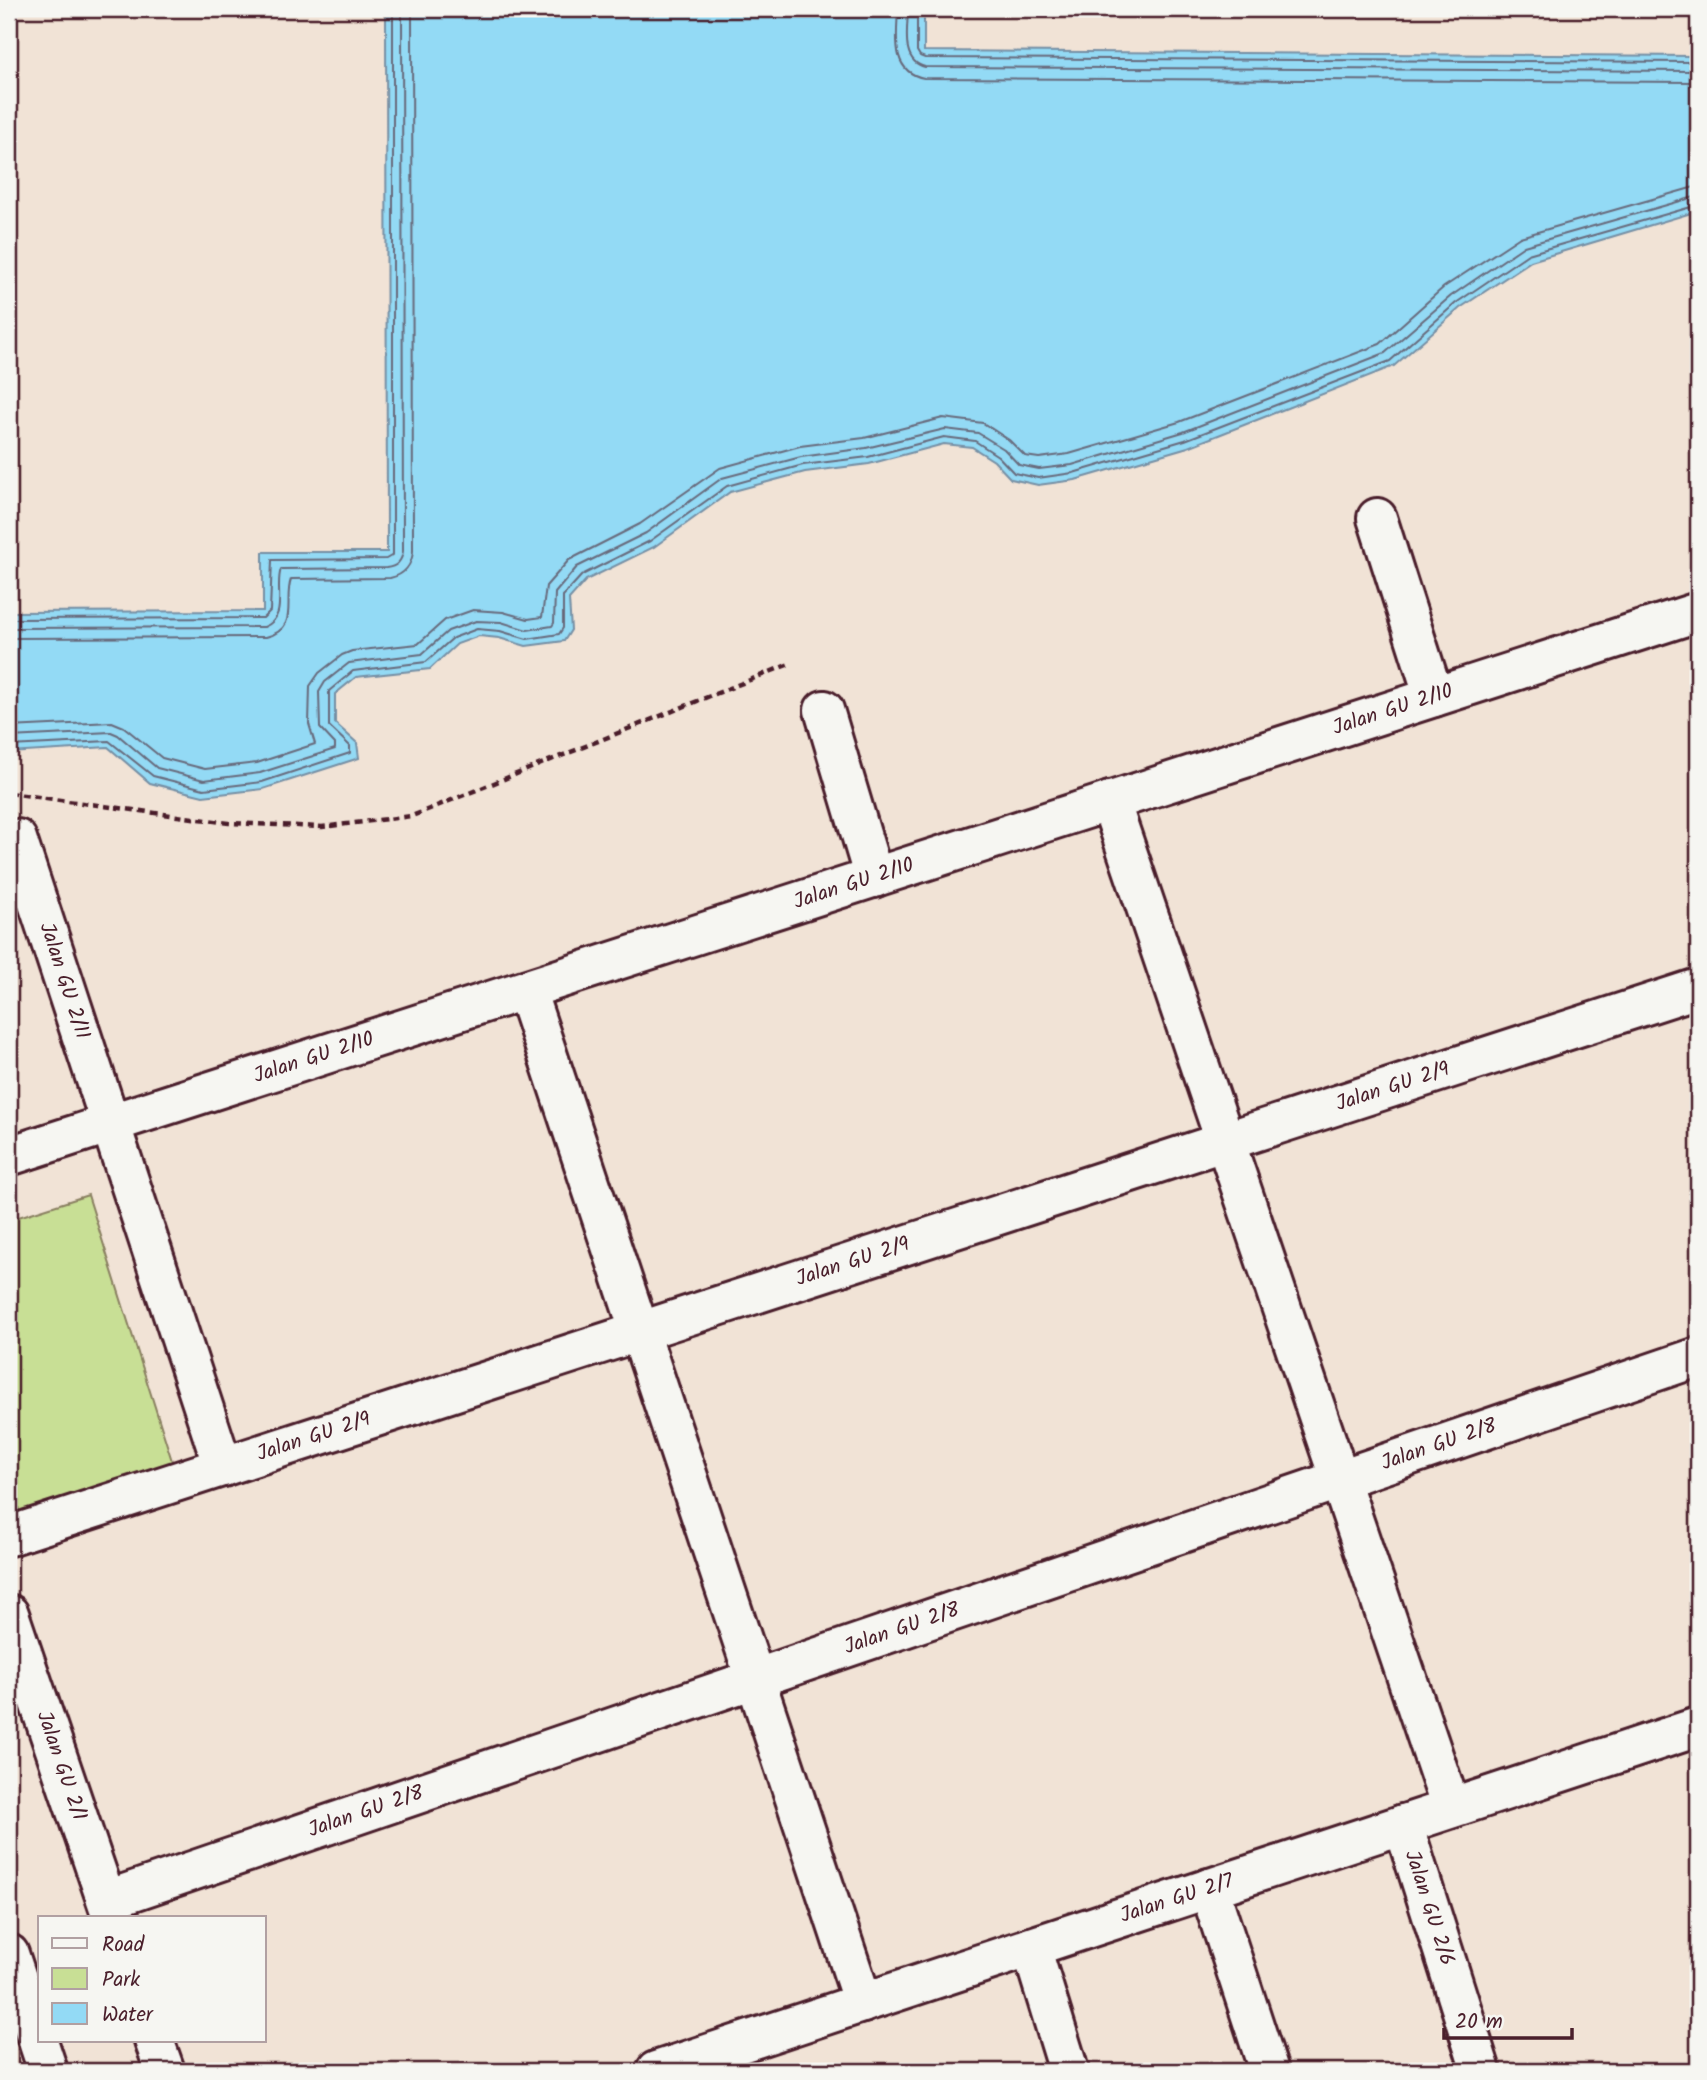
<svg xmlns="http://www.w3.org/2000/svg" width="1707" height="2080" viewBox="0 0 1707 2080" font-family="Kalam,sans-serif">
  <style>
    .green { fill: #c8df95; stroke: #897f60; stroke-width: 2 }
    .water { fill: #93daf5; stroke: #768fa4; stroke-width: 2 }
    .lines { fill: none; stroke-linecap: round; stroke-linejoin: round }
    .shore { stroke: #676a7c; stroke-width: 2 }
    .minor-casing { stroke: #4a1f2b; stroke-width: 44 }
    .path { stroke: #4a1f2b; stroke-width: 4.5; stroke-dasharray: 7 5; stroke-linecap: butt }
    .minor { stroke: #f6f6f2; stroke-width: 38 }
    .labels { text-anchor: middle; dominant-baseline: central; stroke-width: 7; stroke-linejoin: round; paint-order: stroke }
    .street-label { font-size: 21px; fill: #4a1f2b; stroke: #f6f6f2 }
  </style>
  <rect width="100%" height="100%" fill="#f1e3d6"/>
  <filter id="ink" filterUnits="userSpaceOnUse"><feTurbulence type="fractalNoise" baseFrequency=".0143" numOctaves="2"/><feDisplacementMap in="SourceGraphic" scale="14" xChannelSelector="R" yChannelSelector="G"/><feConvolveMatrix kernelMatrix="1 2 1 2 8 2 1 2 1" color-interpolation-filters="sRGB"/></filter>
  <g filter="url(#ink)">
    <path class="green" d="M88 1195 173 1464 9 1518V1220Z"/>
    <path class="water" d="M386 9H924V51L1698 56V211L1531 261 1460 308 1394 366 1188 447 1075 480 1038 485 1011 479 994 461 972 447 944 444 869 464 805 472 730 492 654 547 586 580 569 599 571 630 564 641 526 646 499 638 479 636 457 644 430 669 356 677 335 694V723L357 743 359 758 263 789 203 796 150 783 108 747 9 753V612L263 611V552H387Z"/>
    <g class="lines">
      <g class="shore">
        <path d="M898 9C897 35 890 72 924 78L1698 82"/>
        <path d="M908 9C908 28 900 61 925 67L1698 71"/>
        <path d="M917 9V51L920 56 925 58 1698 62"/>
        <path d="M9 619 263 618 270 611 272 560 386 559 393 555V9"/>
        <path d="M9 628 264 627C289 618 274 587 281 569L386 568C396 567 402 561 403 551L402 9"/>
        <path d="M9 638 266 637C300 628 283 602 291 579L390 578C404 575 412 565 413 551L412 9"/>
        <path d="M9 727 112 722 124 727 162 758 205 769 257 763 315 744 309 724 310 686 319 673 342 655 352 651 418 644 445 620 473 610 503 612 528 619 542 617 546 586 569 560 640 524 720 468 800 446 864 438 943 418 983 423 1009 440 1025 456 1039 458 1069 454 1179 422 1380 344 1444 287 1520 237 1698 186"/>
        <path d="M9 737 111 732 118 735 157 768 204 780 260 773 335 749V744L320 728 319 692 325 682 349 663 422 654 448 631 476 621 501 622 527 630 552 626 554 623 555 593 577 567 646 533 722 478 801 457 866 448 945 429 978 433 1004 449 1019 465 1039 469 1072 465 1183 432 1385 353 1451 296 1524 246 1698 196"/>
        <path d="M9 746 109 741 153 776 204 789 262 782 350 753V746L329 726V691L353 671 426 662 453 638 477 629 500 631 527 639 559 634 563 628V596L582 575 650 541 727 486 803 465 868 457 944 437 975 441 998 456 1014 473 1038 478 1073 473 1185 440 1390 361 1456 303 1528 254 1698 205"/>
      </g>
      <defs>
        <g id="minor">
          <path d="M1377 518 1434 697"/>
          <path d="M824 710 874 878"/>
          <path d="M1110 801 1451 1808"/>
          <path d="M17 839 223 1467"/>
          <path d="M526 990 863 2003"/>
          <path d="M9 1156 1698 612"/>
          <path d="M9 1536 1698 988"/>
          <path d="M9 1614 112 1917"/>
          <path d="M1403 1824 1481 2071"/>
          <path d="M1209 1888 1269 2071"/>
          <path d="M107 1900 1698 1357"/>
          <path d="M1031 1947 1069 2071"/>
          <path d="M9 1954 48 2071"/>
          <path d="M154 2040 165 2071"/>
          <path d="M656 2071 1698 1727"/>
        </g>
      </defs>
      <use href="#minor" class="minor-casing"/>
      <path class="path" d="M9 793 229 823 322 827 412 816 792 663"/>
      <use href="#minor" class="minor"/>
    </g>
  </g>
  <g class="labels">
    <g class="street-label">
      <text transform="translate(1393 710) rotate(-18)">Jalan GU 2/10</text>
      <text transform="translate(854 884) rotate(-18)">Jalan GU 2/10</text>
      <text transform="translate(64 981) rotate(72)">Jalan GU 2/11</text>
      <text transform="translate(314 1058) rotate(-18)">Jalan GU 2/10</text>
      <text transform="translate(1393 1087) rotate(-18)">Jalan GU 2/9</text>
      <text transform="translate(853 1262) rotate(-18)">Jalan GU 2/9</text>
      <text transform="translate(314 1437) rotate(-18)">Jalan GU 2/9</text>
      <text transform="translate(1439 1445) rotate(-19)">Jalan GU 2/8</text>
      <text transform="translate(902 1629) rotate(-19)">Jalan GU 2/8</text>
      <text transform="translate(61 1766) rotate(71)">Jalan GU 2/1</text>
      <text transform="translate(366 1812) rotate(-19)">Jalan GU 2/8</text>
      <text transform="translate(1177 1899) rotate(-18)">Jalan GU 2/7</text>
      <text transform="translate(1429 1908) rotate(72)">Jalan GU 2/6</text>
    </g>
  </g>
  <rect width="1707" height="2080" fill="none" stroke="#f6f6f2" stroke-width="35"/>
  <rect x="18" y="18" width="1672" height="2045" fill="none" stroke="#4a1f2b" stroke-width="2.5" filter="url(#ink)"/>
  <rect x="38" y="1916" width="228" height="126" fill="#f6f6f2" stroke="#b1a0a2" stroke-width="2"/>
  <rect x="52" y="1938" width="35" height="10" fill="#f6f6f2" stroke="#b1a0a2" stroke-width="2"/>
  <text x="102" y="1951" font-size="21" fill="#4a1f2b">Road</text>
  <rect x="52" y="1968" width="35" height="21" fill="#c8df95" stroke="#b1a0a2" stroke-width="2"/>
  <text x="102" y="1986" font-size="21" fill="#4a1f2b">Park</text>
  <rect x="52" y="2003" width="35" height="21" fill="#93daf5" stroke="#b1a0a2" stroke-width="2"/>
  <text x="102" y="2021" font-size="21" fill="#4a1f2b">Water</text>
  <path d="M1444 2028v10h128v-10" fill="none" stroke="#4a1f2b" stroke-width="3.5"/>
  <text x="1455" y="2028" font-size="21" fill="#4a1f2b" stroke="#f6f6f2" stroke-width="5" paint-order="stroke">20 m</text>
</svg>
